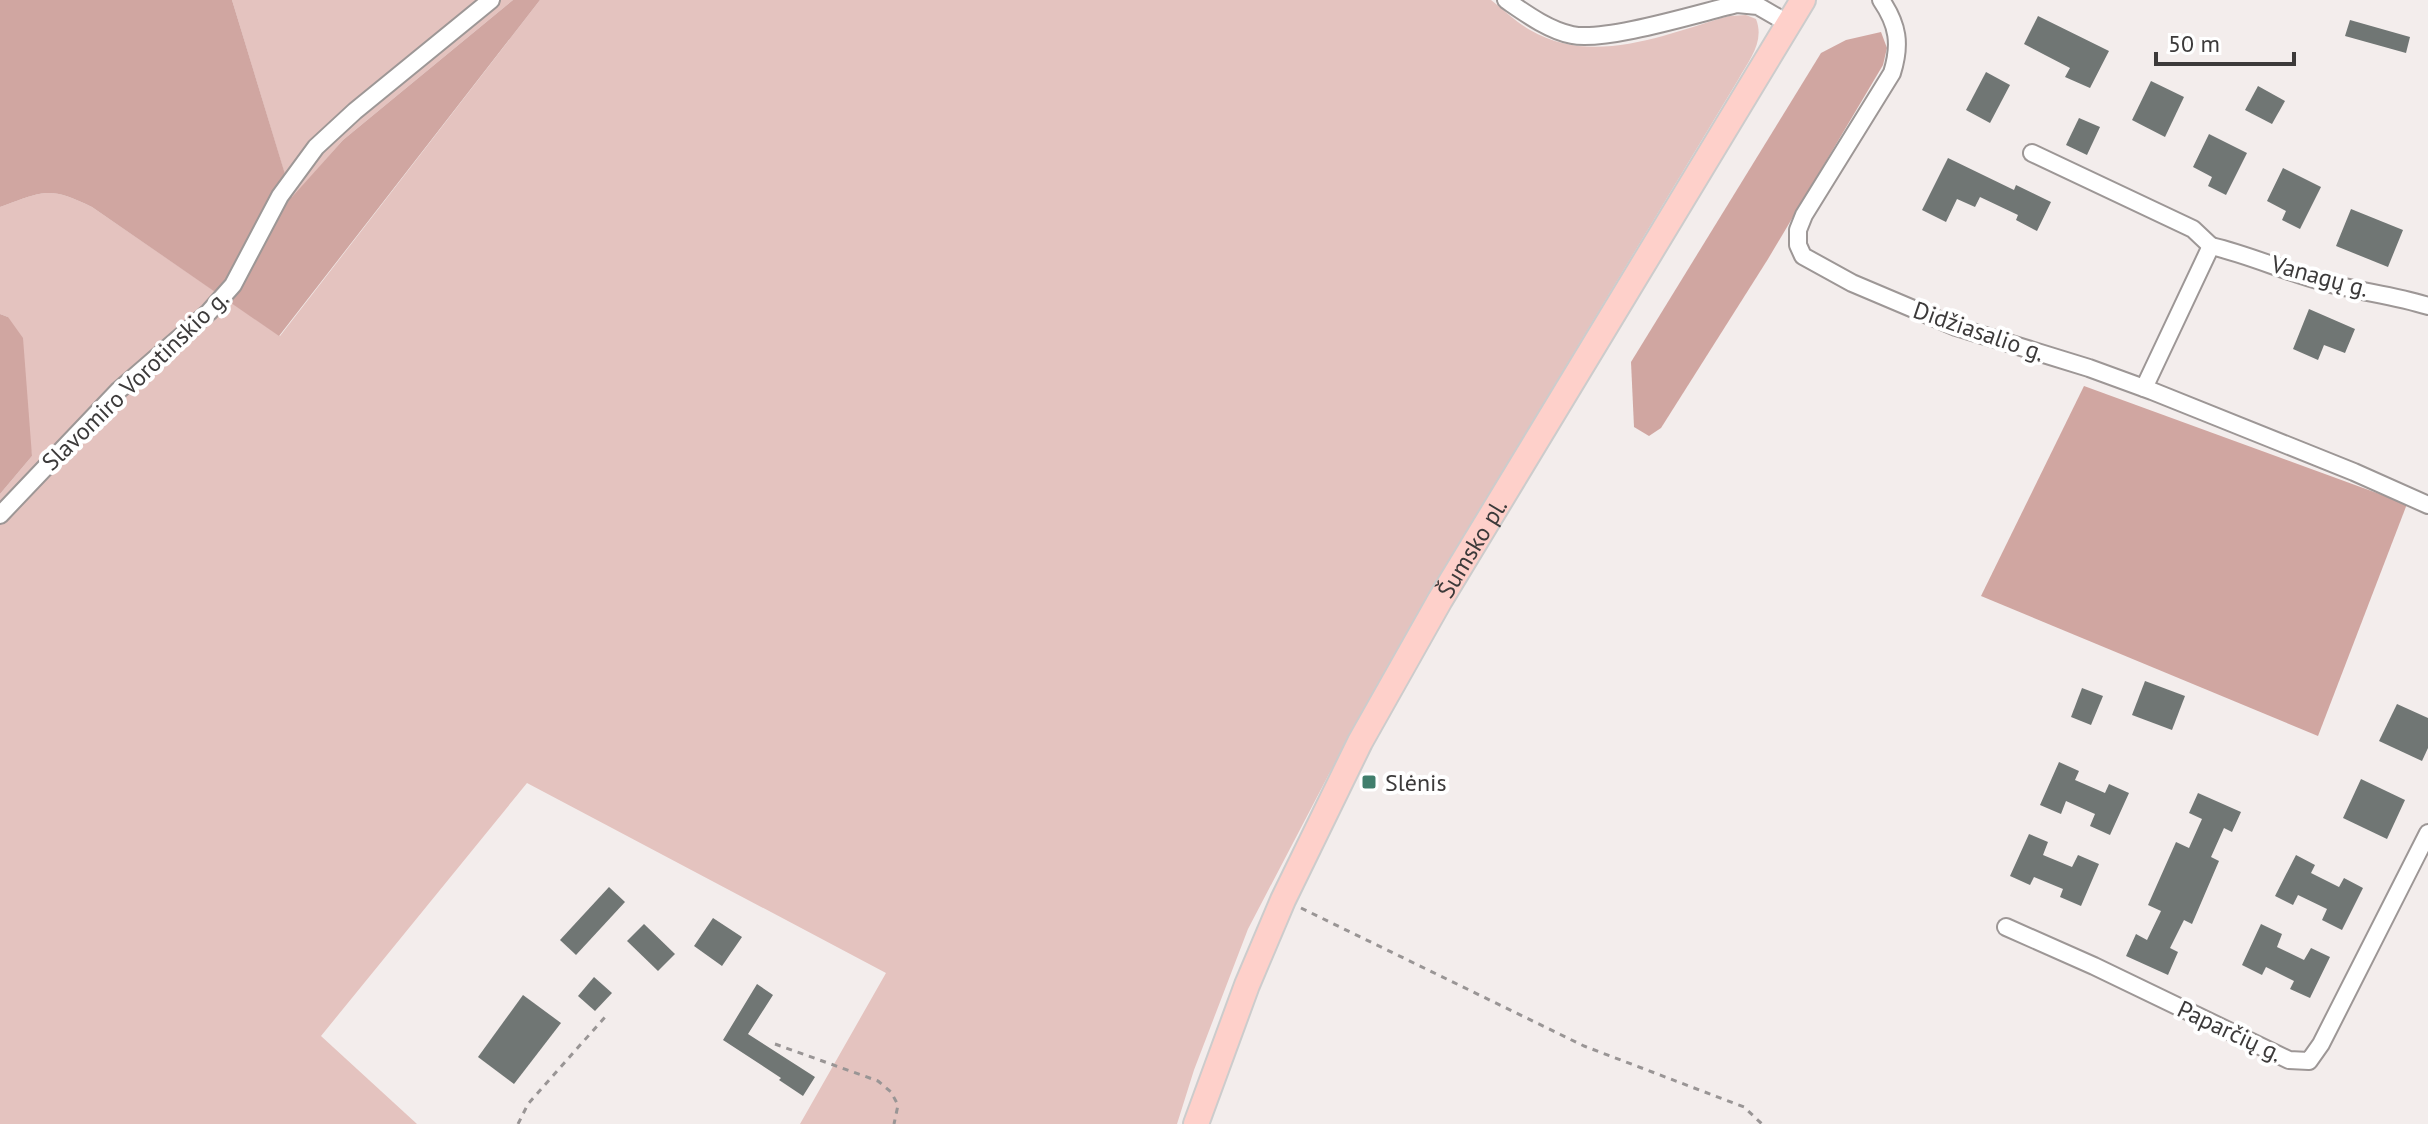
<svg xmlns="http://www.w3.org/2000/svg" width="2428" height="1124" viewBox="0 0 2428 1124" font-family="'PT Sans',sans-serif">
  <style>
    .green { fill: #e4c3bf }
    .forest { fill: #d0a6a1 }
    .building { fill: #707674 }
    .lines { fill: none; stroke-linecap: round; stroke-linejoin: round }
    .street-casing { stroke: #9d9796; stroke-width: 20 }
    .primary-casing { stroke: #ccc; stroke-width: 28 }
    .path { stroke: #999595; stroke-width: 3; stroke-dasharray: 6 6; stroke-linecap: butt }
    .street { stroke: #fff; stroke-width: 16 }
    .primary { stroke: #fed0ca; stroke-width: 24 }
    .poi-dot { fill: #407e6c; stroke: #fff; stroke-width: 3 }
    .labels { text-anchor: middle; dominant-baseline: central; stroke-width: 8; stroke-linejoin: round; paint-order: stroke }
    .street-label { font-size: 24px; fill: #3c3a3a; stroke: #fff }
    .poi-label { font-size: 24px; fill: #3c3a3a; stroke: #fff; text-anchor: start }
  </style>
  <rect width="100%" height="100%" fill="#f3edec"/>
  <g class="green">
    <path d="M232 0H513L343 140 292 198Z"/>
    <path d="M540 0H1491C1504 10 1516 22 1530 30 1594 67 1665 34 1729 16L1746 15 1756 19C1765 42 1749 60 1738 80L1493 487 1329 774 1248 929 1194 1070 1177 1124H800L886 973 527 783 321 1036 417 1124H0V494L32 456 8 317 0 314V207C44 191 49 186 92 207L280 336Z"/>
  </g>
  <g class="forest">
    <path d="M0 0H232L292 197 343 140 513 0H540L279 336 92 207C49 186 44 191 0 207Z"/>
    <path d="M1881 32 1887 48 1883 65 1768 259 1661 428 1649 436 1634 427 1631 362 1821 53 1846 40Z"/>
    <path d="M0 314 8 317 23 338 32 456 0 494Z"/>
    <path d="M2084 386 2407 504 2318 736 1981 596Z"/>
  </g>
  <g class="building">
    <path d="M2038 16 2109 51 2090 88 2065 77 2070 68 2024 44Z"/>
    <path d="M2350 20 2410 37 2406 53 2345 36Z"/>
    <path d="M1986 72 2010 85 1990 123 1966 110Z"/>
    <path d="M2151 81 2184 97 2165 137 2132 120Z"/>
    <path d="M2258 86 2285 101 2272 124 2245 110Z"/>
    <path d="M2079 118 2100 127 2087 155 2066 145Z"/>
    <path d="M2209 134 2247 153 2226 195 2208 186 2212 177 2193 167Z"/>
    <path d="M1948 158 2014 190 2016 185 2051 202 2037 231 2016 220 2018 215 1980 197 1975 207 1957 199 1946 222 1922 210Z"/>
    <path d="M2283 168 2321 187 2300 229 2282 220 2286 211 2267 201Z"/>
    <path d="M2351 209 2403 230 2388 267 2336 246Z"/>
    <path d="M2309 309 2355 329 2345 353 2324 345 2318 360 2293 349Z"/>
    <path d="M2145 681 2185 696 2172 730 2132 715Z"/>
    <path d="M2082 688 2103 696 2091 725 2071 717Z"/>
    <path d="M2397 704 2428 718V748L2422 761 2379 741Z"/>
    <path d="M2059 762 2079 771 2075 780 2105 793 2109 784 2129 793 2110 835 2090 826 2095 814 2066 801 2061 814 2040 805Z"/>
    <path d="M2361 779 2405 800 2387 839 2343 818Z"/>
    <path d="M2198 793 2241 812 2232 832 2224 828 2211 857 2219 861 2192 924 2184 920 2170 948 2178 952 2168 975 2126 956 2136 934 2147 940 2161 911 2148 905 2176 842 2189 848 2202 819 2189 813Z"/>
    <path d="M2029 834 2048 842 2043 855 2072 867 2078 855 2099 864 2081 906 2060 897 2063 889 2034 877 2030 885 2010 876Z"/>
    <path d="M2296 855 2315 865 2311 873 2339 887 2344 878 2363 888 2342 930 2322 920 2327 909 2298 895 2293 905 2275 896Z"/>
    <path d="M609 887 625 902 576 955 560 940Z"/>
    <path d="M713 918 742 937 722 966 694 946Z"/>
    <path d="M644 924 675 954 658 971 627 941Z"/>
    <path d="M2261 924 2282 934 2277 947 2304 960 2311 948 2330 957 2310 998 2290 989 2294 981 2266 967 2262 975 2242 965Z"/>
    <path d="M594 977 612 993 595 1011 578 996Z"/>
    <path d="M757 984 773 995 748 1034 815 1077 803 1096 779 1080 781 1078 723 1040Z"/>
    <path d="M523 995 561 1023 514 1084 478 1057Z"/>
  </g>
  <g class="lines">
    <defs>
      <g id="street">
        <path d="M1506 0C1525 13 1548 30 1572 35 1606 42 1699 13 1737 4L1758 6 1789 24"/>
        <path d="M1881 0C1898 25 1901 44 1892 73L1804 215 1798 230V245L1803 256 1852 283 1956 327 2089 368 2152 391 2354 472 2428 505"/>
        <path d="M2032 153 2193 229 2211 246"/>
        <path d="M2144 388 2211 246C2250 255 2286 272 2324 282 2359 292 2394 295 2428 306"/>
        <path d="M0 515 119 390 209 312 233 285 280 196 316 147 355 111 491 0"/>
        <path d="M2006 927 2094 966 2289 1060 2309 1061 2321 1044 2428 833"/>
      </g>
      <g id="primary">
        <path id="s1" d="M1196 1124 1247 985 1283 900 1360 742 1440 600 1803 0"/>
      </g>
    </defs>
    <use href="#street" class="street-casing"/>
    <use href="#primary" class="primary-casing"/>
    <g class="path">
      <path d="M1301 908 1584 1046 1744 1107 1762 1124"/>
      <path d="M775 1044 878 1081 891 1092 898 1105 894 1124"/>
      <path d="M518 1124 528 1104 605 1017"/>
    </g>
    <use href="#street" class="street"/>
    <use href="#primary" class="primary"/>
  </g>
  <rect class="poi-dot" x="1361" y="774" width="16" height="16" rx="4"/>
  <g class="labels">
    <g class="street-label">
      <text transform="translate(2320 276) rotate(15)">Vanagų g.</text>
      <text transform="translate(1979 331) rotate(19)">Didžiasalio g.</text>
      <text transform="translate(135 380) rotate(-44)">Slavomiro Vorotinskio g.</text>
      <text stroke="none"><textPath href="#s1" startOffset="640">Šumsko pl.</textPath></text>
      <text transform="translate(2230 1031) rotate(25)">Paparčių g.</text>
    </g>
    <g class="poi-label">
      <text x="1385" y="782">Slėnis</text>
    </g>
  </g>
  <path d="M2156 52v12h138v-12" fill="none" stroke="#3c3a3a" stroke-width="4"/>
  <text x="2168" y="52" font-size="24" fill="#3c3a3a" stroke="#ffffff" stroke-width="6" paint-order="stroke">50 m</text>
</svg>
